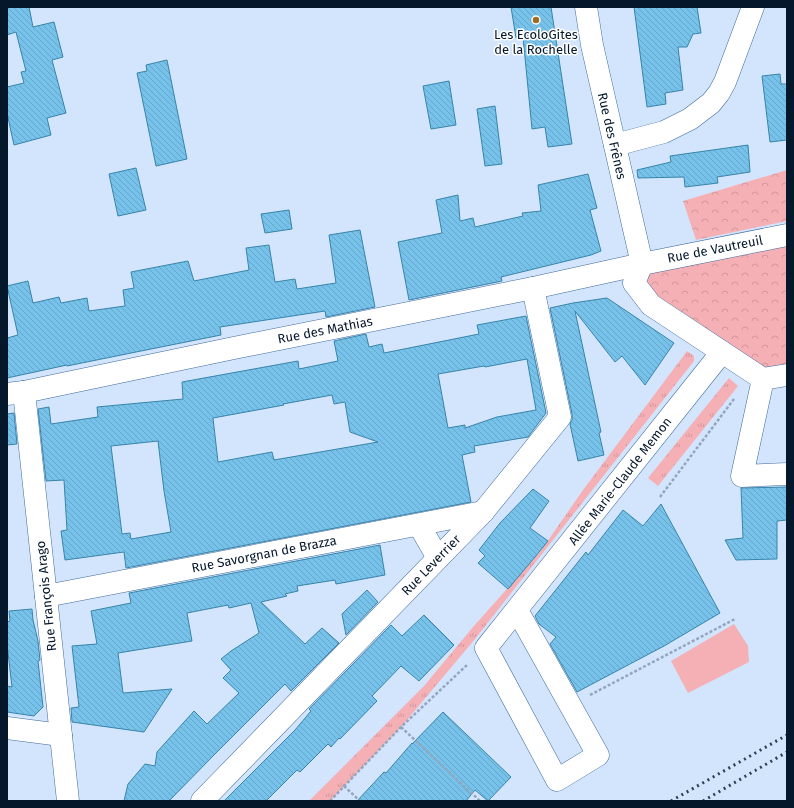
<svg xmlns="http://www.w3.org/2000/svg" width="794" height="808" viewBox="0 0 794 808" font-family="'Fira Sans',sans-serif">
  <style>
    .grass { fill: url(#grass-tufts) }
    .park { fill: url(#park-crowns) }
    .garden { fill: #f5b0b5 }
    .building { fill: url(#building-back-hatch); stroke: #3884a9; fill-rule: evenodd }
    .lines { fill: none; stroke-linecap: round; stroke-linejoin: round }
    .minor-casing { stroke: #406b9e; stroke-width: 23 }
    .path { stroke: #93a6bc; stroke-width: 2.5; stroke-dasharray: 3 2; stroke-linecap: butt }
    .minor { stroke: #fff; stroke-width: 22 }
    .rail { stroke: #2f4155; stroke-width: 3; stroke-dasharray: 2 4; stroke-linecap: butt }
    .poi-dot { fill: #9d6c20; stroke: #fff; stroke-width: 1.5 }
    .labels { text-anchor: middle; dominant-baseline: central; stroke-width: 3; stroke-linejoin: round; paint-order: stroke }
    .poi-label { font-size: 13px; fill: #05172b; stroke: #fff }
    .street-label { font-size: 13px; fill: #05172b; stroke: #fff }
  </style>
  <defs>
    <pattern id="grass-tufts" width="24" height="20" patternUnits="userSpaceOnUse"><rect width="24" height="20" fill="#f5b0b5"/><path d="M3 7l-1-3M5 7V3M7 7l1-3M15 17l-1-3M17 17v-4M19 17l1-3" fill="none" stroke="#d1979c"/></pattern>
    <pattern id="park-crowns" width="20" height="18" patternUnits="userSpaceOnUse"><rect width="20" height="18" fill="#f5b0b5"/><path d="M2 6a3 3 0 1 1 6 0M12 15a3 3 0 1 1 6 0" fill="none" stroke="#d1979c"/></pattern>
    <pattern id="building-back-hatch" width="6" height="6" patternUnits="userSpaceOnUse"><rect width="6" height="6" fill="#77c2ea"/><path d="M-1 5l2 2M0 0l6 6M5-1l2 2" fill="none" stroke="#65a6c9"/></pattern>
  </defs>
  <rect width="100%" height="100%" fill="#d2e5fc"/>
  <g class="grass">
    <path d="M687 351 694 356V361L475 639 401 727 330 801H309L424 686 473 627 540 552 583 490Z"/>
    <path d="M729 378 738 386 658 486 648 478Z"/>
  </g>
  <g class="park">
    <path d="M787 170V221L696 240 683 201Z"/>
    <path d="M787 235V375L763 379 651 305 642 264Z"/>
  </g>
  <path class="garden" d="M734 624 748 646 749 662 688 693 671 661Z"/>
  <g class="building">
    <path d="M7 7H29L33 27 54 22 63 57 52 60 66 113 47 118 51 135 14 145 7 113V87L24 83 21 72 26 71 16 32 7 35Z"/>
    <path d="M511 7H551L572 144 548 147 545 127 532 129 523 37 516 38Z"/>
    <path d="M634 7H697L701 33 693 34 687 47H678L683 90 665 93 666 104 647 107Z"/>
    <path d="M167 60 187 159 156 166 137 73 147 71 146 65Z"/>
    <path d="M780 74 781 84H787V140L770 142 762 76Z"/>
    <path d="M449 81 456 125 431 129 423 86Z"/>
    <path d="M495 106 502 164 485 166 477 109Z"/>
    <path d="M748 145 750 172 717 177 718 183 685 187 684 177 638 178 637 170 671 162 670 156Z"/>
    <path d="M136 168 146 210 118 216 109 174Z"/>
    <path d="M588 174 597 208 590 210 601 251 591 255 501 277 502 281 409 300 398 242 442 233 436 200 458 195 460 221 473 218 475 227 523 216 522 213 541 211 538 185Z"/>
    <path d="M289 210 292 229 265 233 261 214Z"/>
    <path d="M360 230 375 307 326 317 325 311 220 327 221 335 141 351 67 366V365L7 378V338L18 335 7 286 28 281 33 303 59 297 61 303 87 298 89 311 125 306 123 290 134 288 131 272 188 261 194 281 249 270 246 248 269 245 275 282 295 279 297 289 336 283 329 235Z"/>
    <path d="M607 298 674 343 645 385 622 356 615 362 575 311 601 432 599 433 604 455 578 461 570 424 572 420V414L550 308 573 303Z"/>
    <path d="M526 316 546 413 528 437 474 446 475 452 462 455 471 502 126 568 124 552 65 560 61 531 67 530 64 480 46 481 38 409 49 407 51 424 98 417 97 407 183 399 182 382 298 361 299 369 338 361 334 341 366 334 369 347 382 344 384 353 479 334 477 325ZM527 359 536 410 497 417 465 428V425L448 428 438 374 484 366 485 367ZM332 395 334 404 345 402 350 432 378 442 274 460 272 452 218 462 213 418 284 405 283 404ZM158 441 164 491 171 532 131 539 130 533 122 534 111 446Z"/>
    <path d="M14 413 17 444 7 445V414Z"/>
    <path d="M787 487V520L777 521V559L736 560 725 540 743 538 741 488Z"/>
    <path d="M533 489 549 501 530 528 548 541 535 557 508 589 478 563 485 556 479 550 500 523Z"/>
    <path d="M661 504 720 613 664 646 577 692 550 644 556 637 539 624 535 616 586 552 588 555 623 510 643 526Z"/>
    <path d="M380 545 385 575 336 584 335 580 297 586 298 591 285 594 287 596 261 602 305 644 322 628 339 643 291 691 285 684 213 756 169 801H124L128 784 145 764 155 766 157 752 194 711 207 724 239 693 223 678 231 670 221 659 231 651 259 633 251 603 229 608 228 605 187 613 192 641 118 653 123 693 172 689 144 732 72 722 71 708 79 707 72 646 97 644 91 611 131 603 129 593Z"/>
    <path d="M367 590 378 602 346 635 342 614Z"/>
    <path d="M32 609 33 620 38 641 40 660 38 661 43 707 34 716 7 712V686L12 687 7 644V622L10 621 9 611Z"/>
    <path d="M424 615 454 645 419 681 401 666 372 696 377 701 340 739 339 738 331 747 328 744 300 772 297 770 266 801H224L295 730 311 711 309 709 391 625 402 636Z"/>
    <path d="M443 712 511 777 488 801 475 790 466 801H357L384 772 386 773 412 743V744Z"/>
  </g>
  <g class="lines">
    <defs>
      <g id="minor">
        <path d="M586 7 592 45 642 264"/>
        <path d="M615 145 664 132 690 119 711 103 719 93 725 82 753 7"/>
        <path d="M642 264 634 283 651 305 763 379 787 375"/>
        <path d="M763 379 742 476 787 474"/>
        <path d="M24 392 68 801"/>
        <path d="M7 394 24 392 229 349 533 288 642 264 787 235"/>
        <path d="M419 525 438 558"/>
        <path d="M46 596 483 512"/>
        <path d="M517 610 598 755 557 780 486 648 722 352"/>
        <path d="M7 728 61 735"/>
        <path d="M202 801 483 512 560 417 533 288"/>
      </g>
    </defs>
    <use href="#minor" class="minor-casing"/>
    <g class="path">
      <path d="M660 497 734 399"/>
      <path d="M590 695 735 619"/>
      <path d="M401 727 480 801"/>
      <path d="M344 786 360 801"/>
      <path d="M330 801 401 727 468 664"/>
    </g>
    <use href="#minor" class="minor"/>
    <g class="rail">
      <path d="M671 801 787 735"/>
      <path d="M703 801 787 752"/>
    </g>
  </g>
  <circle class="poi-dot" cx="536" cy="20" r="4"/>
  <g class="labels">
    <g class="poi-label">
      <text x="536" y="34">Les EcoloGites<tspan x="536" dy="15">de la Rochelle</tspan></text>
    </g>
    <g class="street-label">
      <text transform="translate(612 136) rotate(77)">Rue des Frênes</text>
      <text transform="translate(715 249) rotate(-11)">Rue de Vautreuil</text>
      <text transform="translate(325 330) rotate(-11)">Rue des Mathias</text>
      <text transform="translate(620 481) rotate(-52)">Allée Marie-Claude Memon</text>
      <text transform="translate(264 554) rotate(-11)">Rue Savorgnan de Brazza</text>
      <text transform="translate(431 565) rotate(-46)">Rue Leverrier</text>
      <text transform="translate(46 596) rotate(-96)">Rue François Arago</text>
    </g>
  </g>
  <rect width="794" height="808" fill="none" stroke="#05172b" stroke-width="16"/>
</svg>
